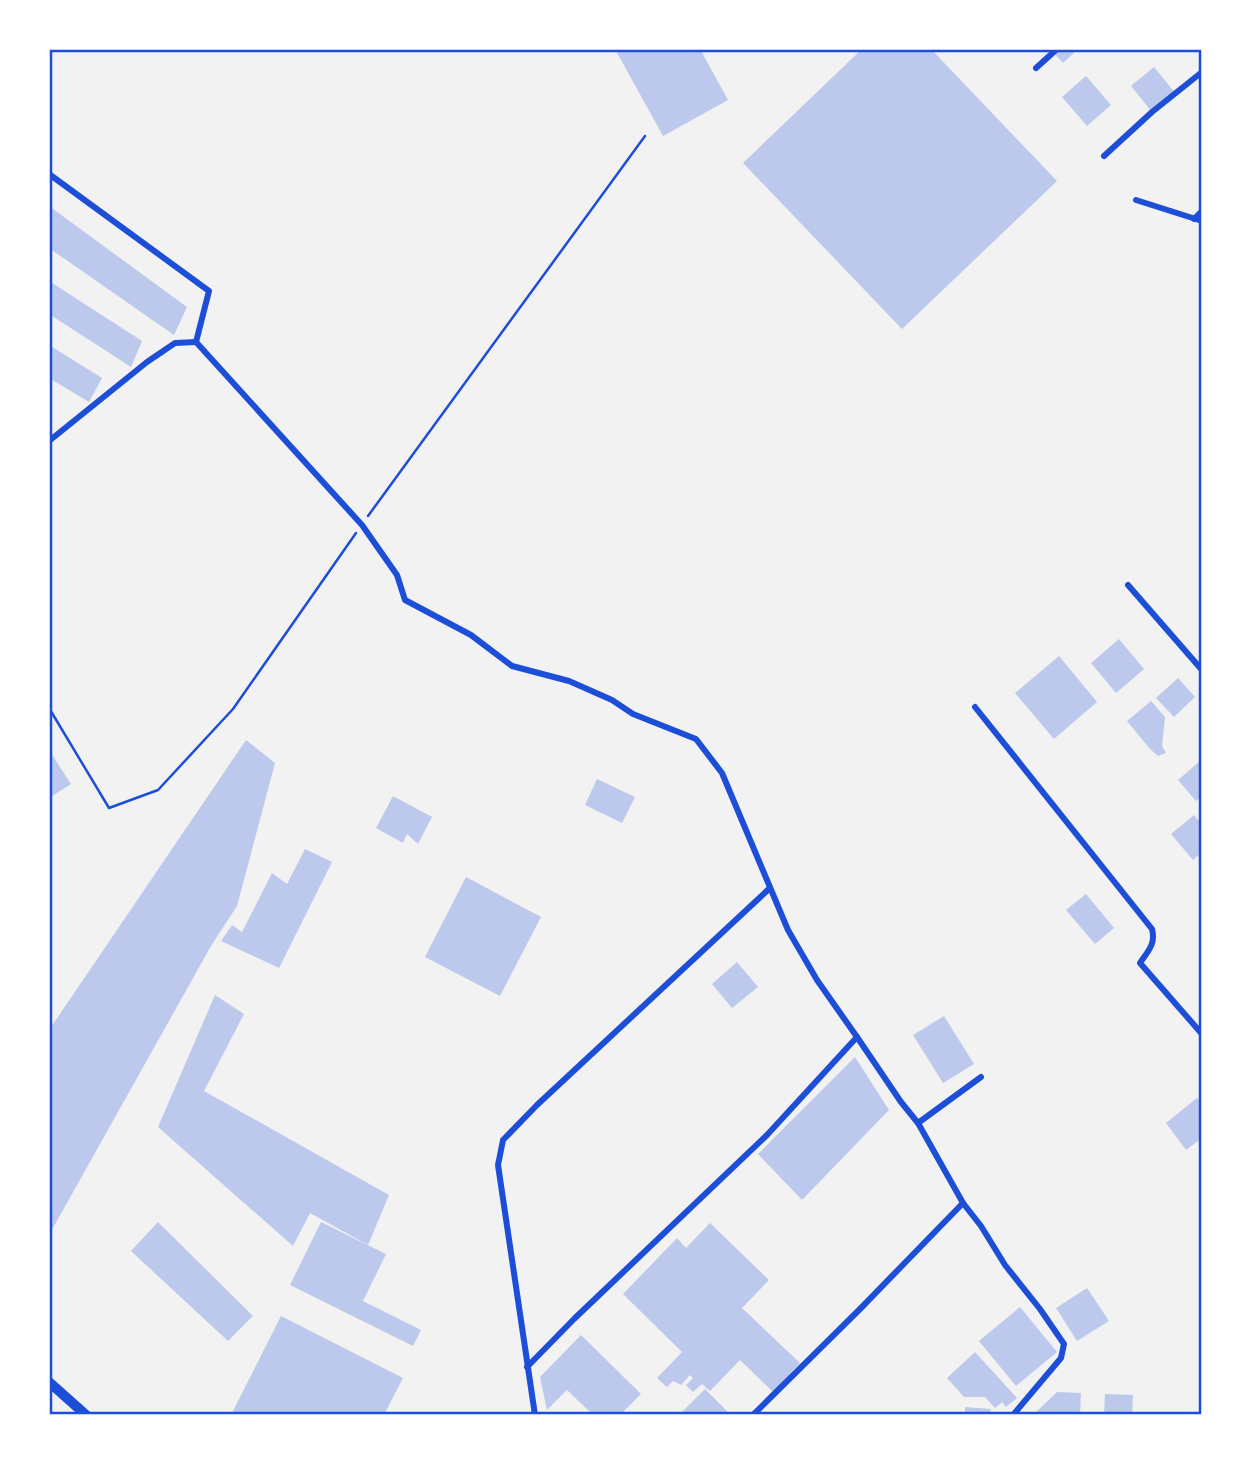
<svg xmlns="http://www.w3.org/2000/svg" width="1251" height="1464" viewBox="0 0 1251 1464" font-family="'Golos Text',sans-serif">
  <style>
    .building { fill: #bdc9ec }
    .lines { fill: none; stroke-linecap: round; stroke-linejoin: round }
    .path { stroke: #1d4ed8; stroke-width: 2.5 }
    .minor { stroke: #1d4ed8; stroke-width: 6 }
    .trunk { stroke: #1d4ed8; stroke-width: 10 }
    .neatline { fill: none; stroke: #1d4ed8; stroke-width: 2.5 }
  </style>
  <rect width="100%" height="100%" fill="#f2f2f2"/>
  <g class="building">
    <path d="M615 49H700L728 100 663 136Z"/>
    <path d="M862 49H931L1057 181 902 329 743 163Z"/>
    <path d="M1050 49H1078L1063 63Z"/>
    <path d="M1154 67 1176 94 1152 112 1131 86Z"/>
    <path d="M1086 76 1111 105 1087 126 1062 97Z"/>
    <path d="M49 206 187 307 174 335 49 248Z"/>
    <path d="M49 281 142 341 131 367 49 314Z"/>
    <path d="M49 345 102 378 89 402 49 378Z"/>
    <path d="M1119 639 1144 669 1116 693 1091 663Z"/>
    <path d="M1059 656 1097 702 1054 739 1015 693Z"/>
    <path d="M1178 678 1195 697 1174 717 1156 698Z"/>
    <path d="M1151 701 1165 717 1162 746 1166 753 1158 756 1150 749 1127 721Z"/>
    <path d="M246 740 275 763 237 906 211 946 49 1235V1030Z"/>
    <path d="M49 750 71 784 49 798Z"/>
    <path d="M1200 761 1202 763V796L1196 801 1178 780Z"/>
    <path d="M597 779 635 797 622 823 585 805Z"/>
    <path d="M393 796 432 817 418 844 407 834 403 843 376 828Z"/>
    <path d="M1194 815 1202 825V852L1193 860 1171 834Z"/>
    <path d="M305 849 332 862 279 968 221 941 232 925 242 932 272 873 287 884Z"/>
    <path d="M466 877 541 917 500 996 425 957Z"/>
    <path d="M1086 894 1114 928 1095 944 1066 910Z"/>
    <path d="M737 962 758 987 732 1008 712 984Z"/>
    <path d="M215 995 244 1014 204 1091 389 1195 368 1245 310 1213 293 1246 158 1127Z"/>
    <path d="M944 1016 974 1064 943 1083 913 1035Z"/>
    <path d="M855 1057 889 1110 802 1200 758 1154Z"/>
    <path d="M1197 1098 1202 1104V1138L1186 1150 1166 1123Z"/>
    <path d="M158 1222 253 1316 228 1341 131 1251Z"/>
    <path d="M321 1222 386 1254 363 1301 421 1330 413 1346 290 1285Z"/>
    <path d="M710 1223 769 1280 742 1308 800 1363 773 1392 740 1360 710 1391 702 1384 693 1392 686 1385 693 1378 690 1375 681 1385 673 1381 667 1387 657 1378 682 1352 623 1294 677 1238 686 1248Z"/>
    <path d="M1087 1288 1109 1321 1077 1341 1056 1308Z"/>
    <path d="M1020 1307 1057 1352 1016 1386 979 1341Z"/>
    <path d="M281 1316 403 1378 384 1415H231Z"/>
    <path d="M581 1335 641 1394 620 1415H593L567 1390 547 1410 540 1377Z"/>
    <path d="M975 1352 1017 1398 1006 1407 1002 1402 995 1408 985 1397H964L947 1378Z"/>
    <path d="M705 1389 731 1415H679Z"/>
    <path d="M1057 1392 1081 1393 1080 1415H1033Z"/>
    <path d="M1105 1394 1133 1395 1132 1415H1104Z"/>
    <path d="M965 1407 991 1409 990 1415H965Z"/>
  </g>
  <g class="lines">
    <g class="path">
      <path d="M368 516 645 136"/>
      <path d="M49 708 109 808 158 790 233 709 356 533"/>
    </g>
    <g class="minor">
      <path d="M1036 68 1057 49"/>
      <path d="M1104 156 1152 112 1202 72"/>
      <path d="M49 174 209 291 196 342 362 525 397 575 405 600 471 635 512 666 569 681 612 700 633 714 696 739 722 773 788 930 817 980 857 1037 767 1135 574 1319 527 1367"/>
      <path d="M1136 200 1202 221"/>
      <path d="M1194 219 1202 211"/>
      <path d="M49 441 147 362 175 343 196 342"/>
      <path d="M1128 585 1202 670"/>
      <path d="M975 707 1152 929C1156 944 1148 951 1140 963L1202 1034"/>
      <path d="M857 1037 901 1102 918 1123 963 1203 981 1226 1005 1265 1040 1309 1064 1344 1061 1358 1013 1415"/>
      <path d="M918 1123 981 1077"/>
      <path d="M535 1415 498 1165 503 1140 537 1105 770 888"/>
      <path d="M753 1415 860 1309 963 1203"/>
    </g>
    <path class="trunk" d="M49 1382 86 1415"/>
  </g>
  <rect width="1251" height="1464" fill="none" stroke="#ffffff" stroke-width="102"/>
  <rect x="51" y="51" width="1149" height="1362" class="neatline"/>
</svg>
